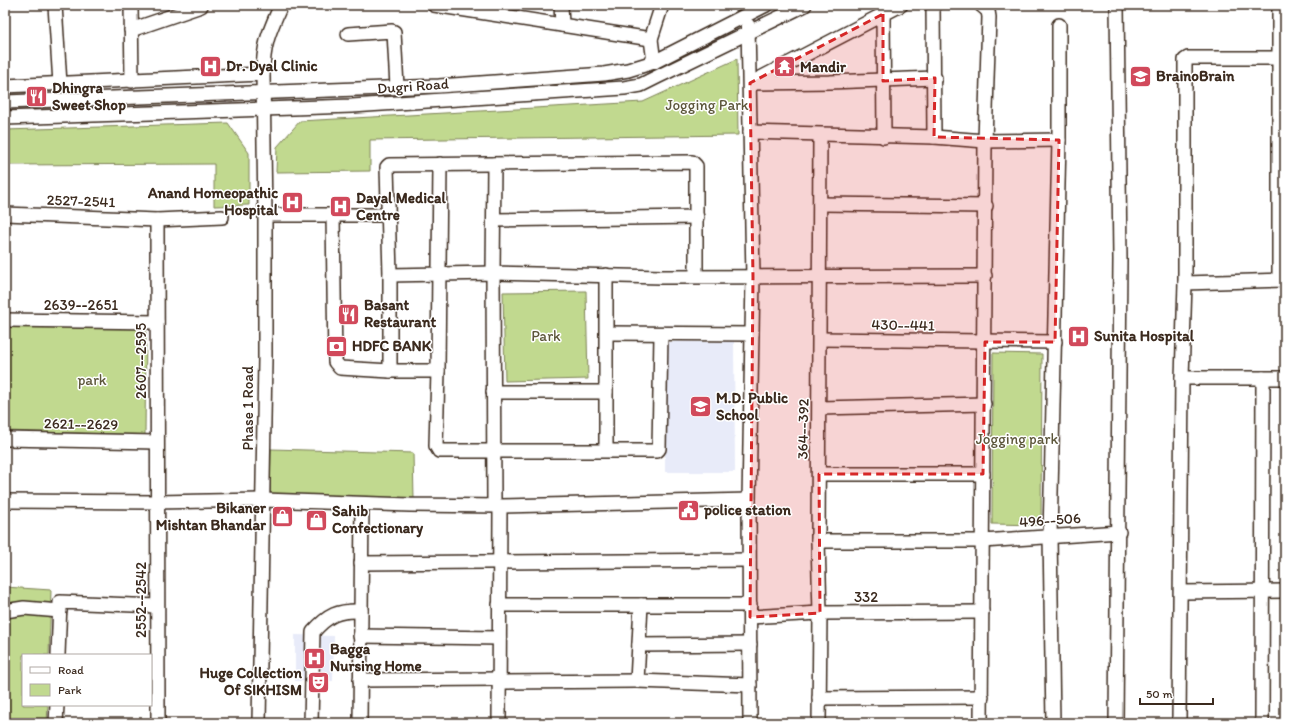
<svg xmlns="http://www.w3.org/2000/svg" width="1290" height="728" viewBox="0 0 1290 728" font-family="Itim,sans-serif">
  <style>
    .built { fill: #e8ebf9 }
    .green { fill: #c1d98f; stroke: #7e8256 }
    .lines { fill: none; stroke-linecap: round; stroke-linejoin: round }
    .minor-casing { stroke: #3b2a1e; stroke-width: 16 }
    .minor { stroke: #fff; stroke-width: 13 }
    .marked { fill: #d62828; fill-opacity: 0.2; stroke: #d62828; stroke-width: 3; stroke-dasharray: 8 5; stroke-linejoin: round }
    .labels { text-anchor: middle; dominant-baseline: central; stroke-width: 3; stroke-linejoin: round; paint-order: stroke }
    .poi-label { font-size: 15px; font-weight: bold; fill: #3b2a1e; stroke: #fff; text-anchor: start }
    .street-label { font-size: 15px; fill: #3b2a1e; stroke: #fff }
    .park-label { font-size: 15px; fill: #5c563a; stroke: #fff }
  </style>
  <rect width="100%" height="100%" fill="#fff"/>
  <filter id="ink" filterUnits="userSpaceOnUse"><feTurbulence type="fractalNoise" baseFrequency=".025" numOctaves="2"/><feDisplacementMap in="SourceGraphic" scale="8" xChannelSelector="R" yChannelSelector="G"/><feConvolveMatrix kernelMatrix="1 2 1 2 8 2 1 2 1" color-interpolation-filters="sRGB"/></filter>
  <g filter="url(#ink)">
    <g class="built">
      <path d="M665 342H734L735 472H665Z"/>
      <path d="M295 635 334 636 333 681H295Z"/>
    </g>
    <g class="green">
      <path d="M737 59 738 135 370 140V171L276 172 277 147 300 121 643 102Z"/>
      <path d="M228 123 249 153V205L214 206V164L5 165V130Z"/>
      <path d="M586 291 588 379 505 381 503 292Z"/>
      <path d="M146 326 145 435 5 431V327Z"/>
      <path d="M993 353 1042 354 1041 525 992 524Z"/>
      <path d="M271 449 413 453 414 499 270 497Z"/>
      <path d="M5 587 51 590 49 655H23V705H48L47 723H5Z"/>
    </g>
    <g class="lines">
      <defs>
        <g id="minor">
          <path d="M55 5 60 84"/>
          <path d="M131 5 132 81"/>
          <path d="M434 5 651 39"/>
          <path d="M561 5 562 25"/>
          <path d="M933 5 934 137"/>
          <path d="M981 5 988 11 989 17 985 141 981 723"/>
          <path d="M883 14 884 137"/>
          <path d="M748 25 753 277 749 500 750 723"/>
          <path d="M131 30 201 6"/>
          <path d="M348 34 392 31 394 32 397 87"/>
          <path d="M654 62 651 39 662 5"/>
          <path d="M263 74C263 45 269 32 281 5"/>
          <path d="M753 82 901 5"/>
          <path d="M750 83 830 82 935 78"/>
          <path d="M5 86 263 74 265 215V359L259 723"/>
          <path d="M5 102 439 86 604 74 628 70 654 62 766 5"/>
          <path d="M5 118 352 106 624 88 641 85 657 77 805 5"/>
          <path d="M750 132 934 137 985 141 1059 140"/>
          <path d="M494 164 493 273 662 277 985 276"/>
          <path d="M820 204 986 206"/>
          <path d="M5 214 157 220 222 217"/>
          <path d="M265 215H388"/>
          <path d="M333 215 335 362 340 368 390 371"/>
          <path d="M157 220 158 723"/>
          <path d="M494 220 697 217"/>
          <path d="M390 275 493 273 494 505"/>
          <path d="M606 275V450"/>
          <path d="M1279 280V5"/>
          <path d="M1185 283 1285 280"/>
          <path d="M5 320 157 322"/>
          <path d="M607 333 752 334"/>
          <path d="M661 334 659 449 657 451H439L436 446 438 371H390V275L387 167 389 165 692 162 696 166V276"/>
          <path d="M820 339 1055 342"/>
          <path d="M438 371 440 164"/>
          <path d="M1182 378H1285"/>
          <path d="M493 392H606"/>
          <path d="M820 408 984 404"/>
          <path d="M5 439 156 442"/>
          <path d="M819 474H983"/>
          <path d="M5 501 157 502 263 500 410 505 500 506 749 500"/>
          <path d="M818 541H983L1119 532"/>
          <path d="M361 563 749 560"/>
          <path d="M1181 592 1285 591"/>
          <path d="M499 605H750"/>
          <path d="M641 605 637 681 750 685"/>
          <path d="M5 611 24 608 60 611"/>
          <path d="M750 617 820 613 982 612"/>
          <path d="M360 636 499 638"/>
          <path d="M639 645 750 644"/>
          <path d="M58 655 60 602 157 606"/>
          <path d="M360 680 499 679"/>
          <path d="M499 682 637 681"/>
          <path d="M819 698 982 697"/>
          <path d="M56 723 57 705"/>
          <path d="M311 723 313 632C328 615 338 610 361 611"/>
          <path d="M360 723 362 504"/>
          <path d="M499 723 500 506"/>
          <path d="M819 723 820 613 818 541 820 135"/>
          <path d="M1053 723 1050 536 1059 140V25"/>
          <path d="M1116 723 1120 260 1117 5"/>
          <path d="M1179 723 1182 378 1185 283V60L1188 58H1285"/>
          <path d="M1262 723 1263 378"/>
        </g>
      </defs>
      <use href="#minor" class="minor-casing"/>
      <use href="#minor" class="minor"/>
    </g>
  </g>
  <path class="marked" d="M883 14V81L935 78 934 137 1059 140 1055 342H985L983 474H819L820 613 750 617 753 277 750 83Z"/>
  <defs>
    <symbol id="hospital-square" viewBox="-11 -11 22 22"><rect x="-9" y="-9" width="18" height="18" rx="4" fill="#d1495b" stroke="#fff"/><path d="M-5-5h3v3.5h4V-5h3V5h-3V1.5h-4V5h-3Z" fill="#fff"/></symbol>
    <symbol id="temple-square" viewBox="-11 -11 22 22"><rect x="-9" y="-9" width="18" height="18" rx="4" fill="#d1495b" stroke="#fff"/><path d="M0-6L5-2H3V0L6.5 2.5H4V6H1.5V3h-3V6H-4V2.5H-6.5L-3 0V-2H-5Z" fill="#fff"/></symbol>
    <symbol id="school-square" viewBox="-11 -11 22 22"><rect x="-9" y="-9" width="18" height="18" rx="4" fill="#d1495b" stroke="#fff"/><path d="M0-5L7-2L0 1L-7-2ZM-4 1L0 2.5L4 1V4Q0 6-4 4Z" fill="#fff"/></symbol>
    <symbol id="restaurant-square" viewBox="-11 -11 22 22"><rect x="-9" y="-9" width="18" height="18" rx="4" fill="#d1495b" stroke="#fff"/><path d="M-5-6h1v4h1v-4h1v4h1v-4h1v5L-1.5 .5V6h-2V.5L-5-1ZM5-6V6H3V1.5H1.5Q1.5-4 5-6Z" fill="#fff"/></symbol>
    <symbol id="bank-square" viewBox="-11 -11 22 22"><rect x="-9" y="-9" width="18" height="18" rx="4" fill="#d1495b" stroke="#fff"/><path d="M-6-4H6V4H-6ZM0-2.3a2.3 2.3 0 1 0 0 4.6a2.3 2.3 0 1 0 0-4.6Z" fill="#fff"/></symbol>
    <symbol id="civic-square" viewBox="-11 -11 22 22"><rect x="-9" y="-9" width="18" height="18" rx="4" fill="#d1495b" stroke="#fff"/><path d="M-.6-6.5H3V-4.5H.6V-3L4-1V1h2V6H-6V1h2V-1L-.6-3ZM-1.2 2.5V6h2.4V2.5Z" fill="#fff"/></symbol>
    <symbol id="shop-square" viewBox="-11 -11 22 22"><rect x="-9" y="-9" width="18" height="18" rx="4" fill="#d1495b" stroke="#fff"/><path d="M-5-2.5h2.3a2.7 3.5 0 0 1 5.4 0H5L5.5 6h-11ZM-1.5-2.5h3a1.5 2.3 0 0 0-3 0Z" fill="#fff"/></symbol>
    <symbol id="theatre-square" viewBox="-11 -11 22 22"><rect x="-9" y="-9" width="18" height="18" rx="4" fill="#d1495b" stroke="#fff"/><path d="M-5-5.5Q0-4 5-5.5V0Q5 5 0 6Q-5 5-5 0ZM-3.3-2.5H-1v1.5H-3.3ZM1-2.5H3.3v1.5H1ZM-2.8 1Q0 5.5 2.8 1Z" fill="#fff"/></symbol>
  </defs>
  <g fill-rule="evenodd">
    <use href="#hospital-square" x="198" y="54" width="25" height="25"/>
    <use href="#temple-square" x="772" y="54" width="25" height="25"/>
    <use href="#school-square" x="1128" y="64" width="25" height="25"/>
    <use href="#restaurant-square" x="24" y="84" width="25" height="25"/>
    <use href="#hospital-square" x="280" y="190" width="25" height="25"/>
    <use href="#hospital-square" x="328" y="194" width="25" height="25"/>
    <use href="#restaurant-square" x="336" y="302" width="25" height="25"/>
    <use href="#hospital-square" x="1066" y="324" width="25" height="25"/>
    <use href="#bank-square" x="324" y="334" width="25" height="25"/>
    <use href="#school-square" x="688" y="394" width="25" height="25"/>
    <use href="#civic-square" x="676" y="498" width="25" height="25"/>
    <use href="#shop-square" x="270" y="504" width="25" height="25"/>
    <use href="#shop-square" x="304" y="508" width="25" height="25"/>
    <use href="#hospital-square" x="302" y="646" width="25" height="25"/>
    <use href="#theatre-square" x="306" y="670" width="25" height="25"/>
  </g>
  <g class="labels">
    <g class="poi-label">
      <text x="226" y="66">Dr. Dyal Clinic</text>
      <text x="800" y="67">Mandir</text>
      <text x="1156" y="76">BrainoBrain</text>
      <text x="52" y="88">Dhingra<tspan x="52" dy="17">Sweet Shop</tspan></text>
      <text x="278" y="193" text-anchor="end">Anand Homeopathic<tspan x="278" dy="17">Hospital</tspan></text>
      <text x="356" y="198">Dayal Medical<tspan x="356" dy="17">Centre</tspan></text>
      <text x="364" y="305">Basant<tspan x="364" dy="17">Restaurant</tspan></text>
      <text x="1094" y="336">Sunita Hospital</text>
      <text x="352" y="346">HDFC BANK</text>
      <text x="716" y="398">M.D. Public<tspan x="716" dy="17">School</tspan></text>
      <text x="266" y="508" text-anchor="end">Bikaner<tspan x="266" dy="17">Mishtan Bhandar</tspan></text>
      <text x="704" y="510">police station</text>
      <text x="332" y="511">Sahib<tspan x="332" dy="17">Confectionary</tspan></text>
      <text x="330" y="649">Bagga<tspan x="330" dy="17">Nursing Home</tspan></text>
      <text x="302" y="673" text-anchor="end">Huge Collection<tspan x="302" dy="17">Of SIKHISM</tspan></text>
    </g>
    <g class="street-label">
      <text transform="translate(413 86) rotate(-4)">Dugri Road</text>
      <text transform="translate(81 201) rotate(2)">2527-2541</text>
      <text x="81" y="305">2639--2651</text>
      <text transform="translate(903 325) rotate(1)">430--441</text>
      <text transform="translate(141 361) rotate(-90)">2607--2595</text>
      <text transform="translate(248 408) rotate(-90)">Phase 1 Road</text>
      <text transform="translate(81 424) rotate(1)">2621--2629</text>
      <text transform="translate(803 429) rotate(-89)">364--392</text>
      <text transform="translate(1050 520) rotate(-4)">496--506</text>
      <text x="866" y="597">332</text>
      <text transform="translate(141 600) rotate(-90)">2552--2542</text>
    </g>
    <g class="park-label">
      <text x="707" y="105">Jogging Park</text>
      <text x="546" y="336">Park</text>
      <text x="92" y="380">park</text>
      <text x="1017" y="439">Jogging park</text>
    </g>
  </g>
  <rect width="1290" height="728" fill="none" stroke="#fff" stroke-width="20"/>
  <rect x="10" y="10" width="1270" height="708" fill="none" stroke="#3b2a1e" stroke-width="1.5" filter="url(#ink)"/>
  <rect x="22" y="654" width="130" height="52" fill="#ffffff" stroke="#b1aaa5"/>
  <rect x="30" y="667" width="20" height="6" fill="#ffffff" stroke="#b1aaa5"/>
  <text x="58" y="674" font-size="12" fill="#3b2a1e">Road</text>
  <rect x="30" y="684" width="20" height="12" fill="#c1d98f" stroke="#b1aaa5"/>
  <text x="58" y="694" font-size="12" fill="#3b2a1e">Park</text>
  <path d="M1140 698v6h73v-6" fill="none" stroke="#3b2a1e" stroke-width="2"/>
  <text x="1146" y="698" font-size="12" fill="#3b2a1e" stroke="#ffffff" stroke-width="3" paint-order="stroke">50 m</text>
</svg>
